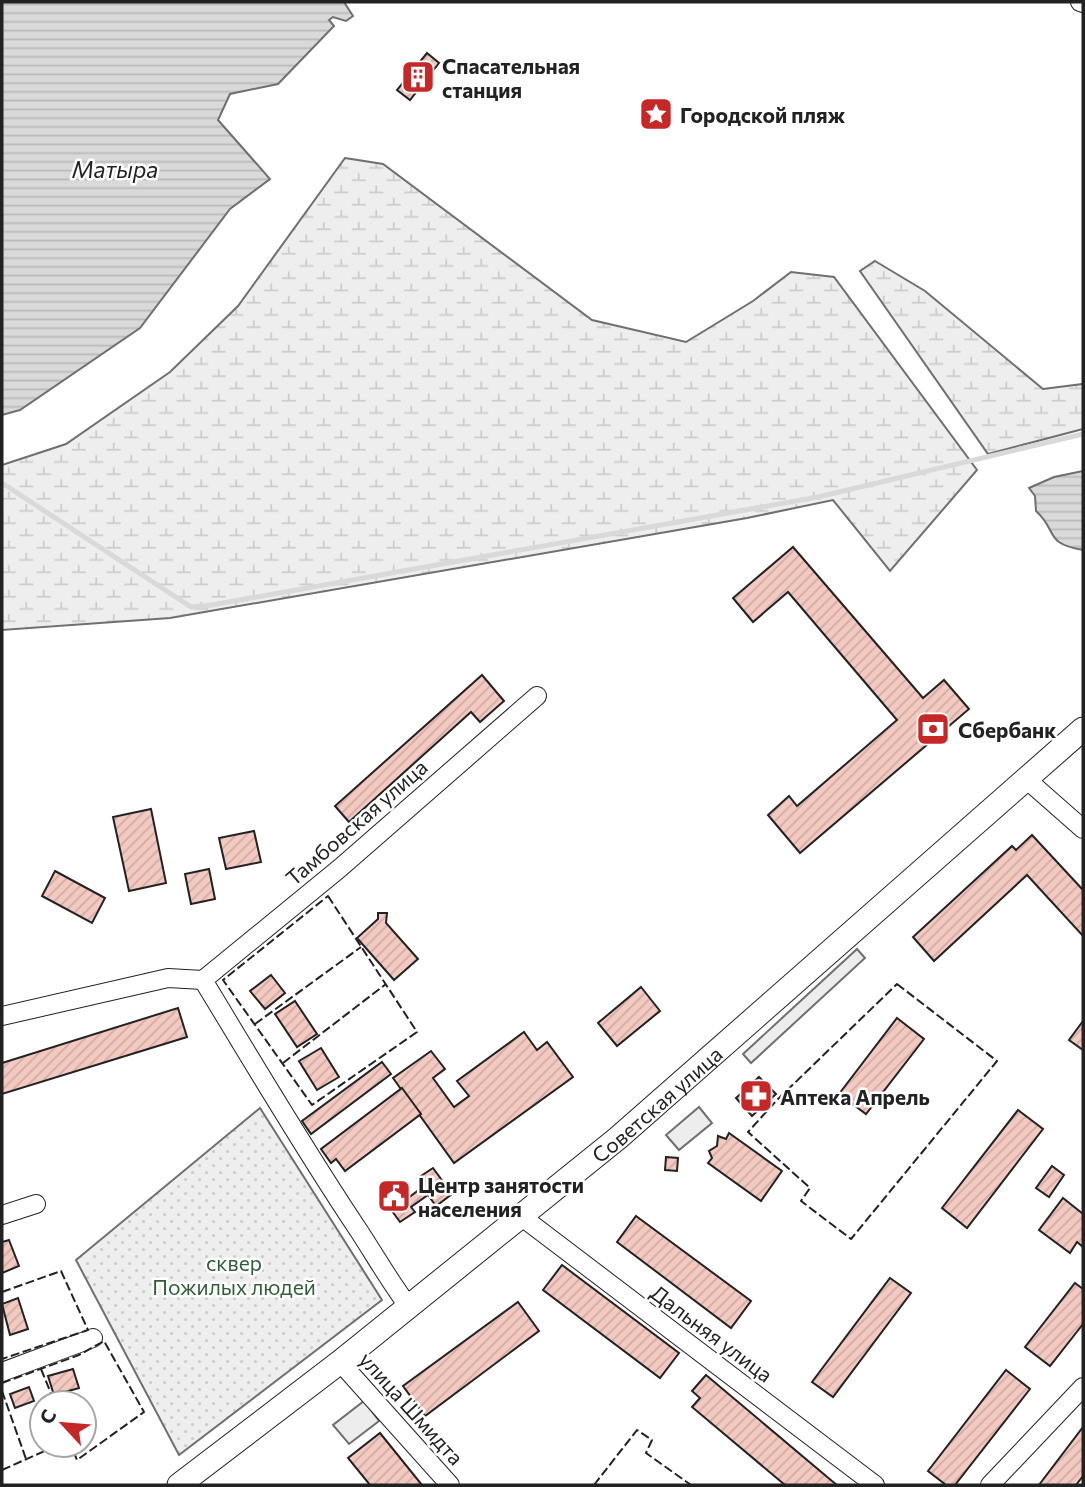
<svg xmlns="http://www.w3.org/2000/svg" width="1085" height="1487" viewBox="0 0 1085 1487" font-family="Commissioner,sans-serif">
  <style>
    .wetland { fill: url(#wetland-marsh); stroke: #6f6f6f; stroke-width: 2 }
    .park { fill: url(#park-dots); stroke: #6f6f6f; stroke-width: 2 }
    .parking { fill: #ededed; stroke: #6f6f6f; stroke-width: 2 }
    .water { fill: url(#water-rules); stroke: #6f6f6f; stroke-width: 2 }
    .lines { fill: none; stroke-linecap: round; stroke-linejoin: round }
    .stream { stroke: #d9d9d9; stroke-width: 5 }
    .building { fill: url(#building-hatch); stroke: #222; stroke-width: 2 }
    .minor-casing { stroke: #222; stroke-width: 20 }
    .major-casing { stroke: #222; stroke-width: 25 }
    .minor { stroke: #fff; stroke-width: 18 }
    .major { stroke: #fff; stroke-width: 23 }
    .fence { stroke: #222; stroke-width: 2; stroke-dasharray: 9 3.5; stroke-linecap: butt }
    .labels { text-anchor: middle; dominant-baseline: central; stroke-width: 5; stroke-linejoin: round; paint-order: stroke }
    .poi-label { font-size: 21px; font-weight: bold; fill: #222; stroke: #fff; text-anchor: start }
    .street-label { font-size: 21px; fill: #222; stroke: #fff }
    .park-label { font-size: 21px; fill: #2f5e38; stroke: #fff }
    .water-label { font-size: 23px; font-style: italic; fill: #222; stroke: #fff }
  </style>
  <defs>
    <pattern id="wetland-marsh" width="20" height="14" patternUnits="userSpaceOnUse" patternTransform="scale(1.75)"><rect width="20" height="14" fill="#eee"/><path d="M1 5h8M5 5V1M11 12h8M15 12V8" fill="none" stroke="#ccc"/></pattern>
    <pattern id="park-dots" width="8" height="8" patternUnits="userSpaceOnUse" patternTransform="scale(1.75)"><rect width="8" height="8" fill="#eee"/><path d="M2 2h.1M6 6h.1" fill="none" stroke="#ccc" stroke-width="1.8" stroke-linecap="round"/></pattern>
    <pattern id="water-rules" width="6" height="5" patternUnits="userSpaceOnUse" patternTransform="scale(1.75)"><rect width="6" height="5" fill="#d9d9d9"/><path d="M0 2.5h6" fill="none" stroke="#bababa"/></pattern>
    <pattern id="building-hatch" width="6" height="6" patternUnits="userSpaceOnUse" patternTransform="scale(1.75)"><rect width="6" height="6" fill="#f3c9c0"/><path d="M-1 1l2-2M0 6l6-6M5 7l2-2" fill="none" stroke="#d0aca5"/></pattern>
  </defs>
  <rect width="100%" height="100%" fill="#fff"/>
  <g class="wetland">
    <path d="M345 158 383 164 592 320 686 342 753 301 791 272 834 277 977 470 890 571 833 500 747 518 170 618 2 630V465L66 444 170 372 238 306Z"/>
    <path d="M875 261 925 291 1043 389 1083 384V429L988 454 860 271Z"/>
  </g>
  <path class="park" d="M260 1108 382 1300 179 1455 76 1260Z"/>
  <g class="parking">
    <path d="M857 949 865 958 751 1063 743 1054Z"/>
    <path d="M699 1107 712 1123 679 1150 666 1135Z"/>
    <path d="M364 1401 379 1421 349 1444 333 1425Z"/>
  </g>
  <g class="water">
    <path d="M2 2H344L353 16 346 21 333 17 329 20 334 26 278 84 230 94 218 120 270 179 230 209 140 328 20 410 2 415Z"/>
    <path d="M1083 471V550C1043 543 1059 532 1036 511L1035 496 1029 488 1054 477Z"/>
  </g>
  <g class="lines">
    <path class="stream" d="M2 483 191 607 212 605 818 497 1083 434"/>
  </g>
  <g class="building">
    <path d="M427 53 439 63 410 100 397 90Z"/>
    <path d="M793 547 923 698 944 680 969 709 800 853 768 815 789 796 797 806 897 720 788 592 753 622 733 598Z"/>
    <path d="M482 675 504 701 480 722 471 712 349 822 335 806Z"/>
    <path d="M151 809 166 883 129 891 113 817Z"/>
    <path d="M254 831 261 862 226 869 219 838Z"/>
    <path d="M1032 835 1083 890V936L1027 875 934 961 913 937 1012 846 1016 850Z"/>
    <path d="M209 869 215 899 191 904 185 874Z"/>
    <path d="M55 871 105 898 92 923 42 896Z"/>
    <path d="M378 913H387L386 923 418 959 394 980 357 938 378 919Z"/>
    <path d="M271 975 285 993 265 1009 250 991Z"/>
    <path d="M641 987 660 1011 617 1046 598 1023Z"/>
    <path d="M295 1001 317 1034 297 1047 275 1014Z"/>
    <path d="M178 1008 187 1037 2 1094V1063Z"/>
    <path d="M897 1018 924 1039 866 1114 839 1094Z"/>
    <path d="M1083 1021V1050L1069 1040Z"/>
    <path d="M524 1032 537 1050 547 1042 573 1077 454 1163 393 1078 431 1051 445 1069 433 1078 454 1107 469 1096 457 1081Z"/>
    <path d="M321 1048 339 1077 317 1090 299 1061Z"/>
    <path d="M382 1062 391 1074 311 1134 302 1121Z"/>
    <path d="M759 1077 776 1094 752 1116 736 1098Z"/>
    <path d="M402 1088 421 1114 345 1171 336 1159 331 1163 321 1149Z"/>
    <path d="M1018 1110 1043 1129 967 1228 942 1208Z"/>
    <path d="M729 1133 782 1171 761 1201 708 1163 712 1158 709 1151 717 1146 718 1136 726 1139Z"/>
    <path d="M666 1157 678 1158 677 1171 665 1170Z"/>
    <path d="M1052 1166 1064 1175 1049 1197 1036 1188Z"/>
    <path d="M433 1168 452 1194 436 1206 428 1195 411 1207 415 1212 400 1222 381 1196 398 1184 408 1198 424 1186 418 1178Z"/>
    <path d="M1063 1198 1083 1214V1247L1077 1242 1070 1253 1039 1230Z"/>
    <path d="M636 1216 751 1301 731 1328 617 1242Z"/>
    <path d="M9 1240 19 1266 2 1273V1242Z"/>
    <path d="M562 1265 679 1353 660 1378 543 1290Z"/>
    <path d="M890 1278 911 1293 833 1397 812 1382Z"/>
    <path d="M1075 1283 1083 1289V1324L1050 1366 1025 1347Z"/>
    <path d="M18 1298 28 1329 10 1335 2 1304Z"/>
    <path d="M518 1302 539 1331 425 1416 403 1386Z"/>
    <path d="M73 1369 79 1388 54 1395 48 1376Z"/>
    <path d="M1006 1370 1030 1389 955 1485H946L928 1471Z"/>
    <path d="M706 1375 832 1481 837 1485H785L692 1407 700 1398 692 1391Z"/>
    <path d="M29 1387 34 1401 15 1408 10 1394Z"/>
    <path d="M1083 1427V1476L1076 1485H1039Z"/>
    <path d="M380 1433 422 1485H370L348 1458Z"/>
  </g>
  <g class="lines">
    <defs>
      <g id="minor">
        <path d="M1080 2 1083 3"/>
        <path d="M1025 778 1083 829"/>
        <path d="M203 980C254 1064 304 1149 359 1231 376 1257 390 1282 409 1307"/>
        <path d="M2 1016 168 978 203 980 340 868 537 696"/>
        <path d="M2 1215 36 1204"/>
        <path d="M522 1217 875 1485"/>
        <path d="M340 1362 450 1485"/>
        <path d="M2 1372 93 1338"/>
        <path d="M990 1485 1083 1387"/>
      </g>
      <g id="major">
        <path id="s1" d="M179 1485 340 1362 618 1138 1083 729"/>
      </g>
    </defs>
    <use href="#minor" class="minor-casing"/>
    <use href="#major" class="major-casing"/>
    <use href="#minor" class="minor"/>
    <use href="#major" class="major"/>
    <g class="fence">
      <path d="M328 896 417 1032 312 1105 223 980Z"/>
      <path d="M897 984 997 1061 851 1239 801 1201 810 1188 748 1132 777 1100Z"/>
      <path d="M255 1024 361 947"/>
      <path d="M283 1063 386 984"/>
      <path d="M2 1292 61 1271 88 1330 2 1359"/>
      <path d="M41 1369 55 1403"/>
      <path d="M2 1383 79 1355 104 1341 144 1412 77 1460 71 1445"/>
      <path d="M2 1391 26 1459"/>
      <path d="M2 1470 58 1445"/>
      <path d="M594 1485 637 1430 652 1440 646 1453 691 1485"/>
    </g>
  </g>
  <defs>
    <symbol id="building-square" viewBox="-11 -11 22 22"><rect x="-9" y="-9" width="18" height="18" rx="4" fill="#c62828" stroke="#fff"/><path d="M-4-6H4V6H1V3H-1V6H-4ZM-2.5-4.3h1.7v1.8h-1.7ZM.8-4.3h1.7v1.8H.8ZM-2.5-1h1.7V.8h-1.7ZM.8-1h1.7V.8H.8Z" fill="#fff"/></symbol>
    <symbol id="sight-square" viewBox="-11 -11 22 22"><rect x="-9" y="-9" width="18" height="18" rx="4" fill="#c62828" stroke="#fff"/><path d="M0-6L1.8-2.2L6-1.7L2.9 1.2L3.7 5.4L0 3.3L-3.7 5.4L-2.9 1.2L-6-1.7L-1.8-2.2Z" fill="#fff"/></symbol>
    <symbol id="bank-square" viewBox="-11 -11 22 22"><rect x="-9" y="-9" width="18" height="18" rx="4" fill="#c62828" stroke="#fff"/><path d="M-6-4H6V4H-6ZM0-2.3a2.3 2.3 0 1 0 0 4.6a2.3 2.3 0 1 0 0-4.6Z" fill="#fff"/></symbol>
    <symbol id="pharmacy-square" viewBox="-11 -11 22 22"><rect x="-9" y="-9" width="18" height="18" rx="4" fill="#c62828" stroke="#fff"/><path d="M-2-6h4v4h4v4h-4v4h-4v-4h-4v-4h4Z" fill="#fff"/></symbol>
    <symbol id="civic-square" viewBox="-11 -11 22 22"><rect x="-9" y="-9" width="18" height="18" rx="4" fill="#c62828" stroke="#fff"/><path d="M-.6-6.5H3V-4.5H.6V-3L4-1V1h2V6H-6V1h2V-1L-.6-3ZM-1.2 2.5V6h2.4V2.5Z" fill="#fff"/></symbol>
  </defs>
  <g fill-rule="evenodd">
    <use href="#building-square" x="399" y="58" width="38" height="38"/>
    <use href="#sight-square" x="637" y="95" width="38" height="38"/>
    <use href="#bank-square" x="914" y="710" width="38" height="38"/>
    <use href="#pharmacy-square" x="737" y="1077" width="38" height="38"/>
    <use href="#civic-square" x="375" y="1177" width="38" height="38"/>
  </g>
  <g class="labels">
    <g class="poi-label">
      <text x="442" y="65">Спасательная<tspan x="442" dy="24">станция</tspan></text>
      <text x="680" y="114">Городской пляж</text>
      <text x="958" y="729">Сбербанк</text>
      <text x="780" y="1096">Аптека Апрель</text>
      <text x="418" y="1184">Центр занятости<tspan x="418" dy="24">населения</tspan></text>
    </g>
    <g class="street-label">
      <text transform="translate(356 822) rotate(-41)">Тамбовская улица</text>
      <text stroke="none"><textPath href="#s1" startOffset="611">Советская улица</textPath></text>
      <text transform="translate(712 1333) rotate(37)">Дальняя улица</text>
      <text transform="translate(412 1408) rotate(48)">улица Шмидта</text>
    </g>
    <g class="park-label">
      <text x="234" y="1262">сквер<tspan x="234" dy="24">Пожилых людей</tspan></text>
    </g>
    <g class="water-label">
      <text x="115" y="169">Матыра</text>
    </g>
  </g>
  <rect width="1085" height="1487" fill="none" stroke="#222222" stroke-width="7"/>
  <g transform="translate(63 1424) rotate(296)"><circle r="33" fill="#ffffff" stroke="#a7a7a7" stroke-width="2"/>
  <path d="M0-5L12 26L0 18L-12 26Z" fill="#c62828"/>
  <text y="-10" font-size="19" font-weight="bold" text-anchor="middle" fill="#222222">С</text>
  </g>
</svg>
